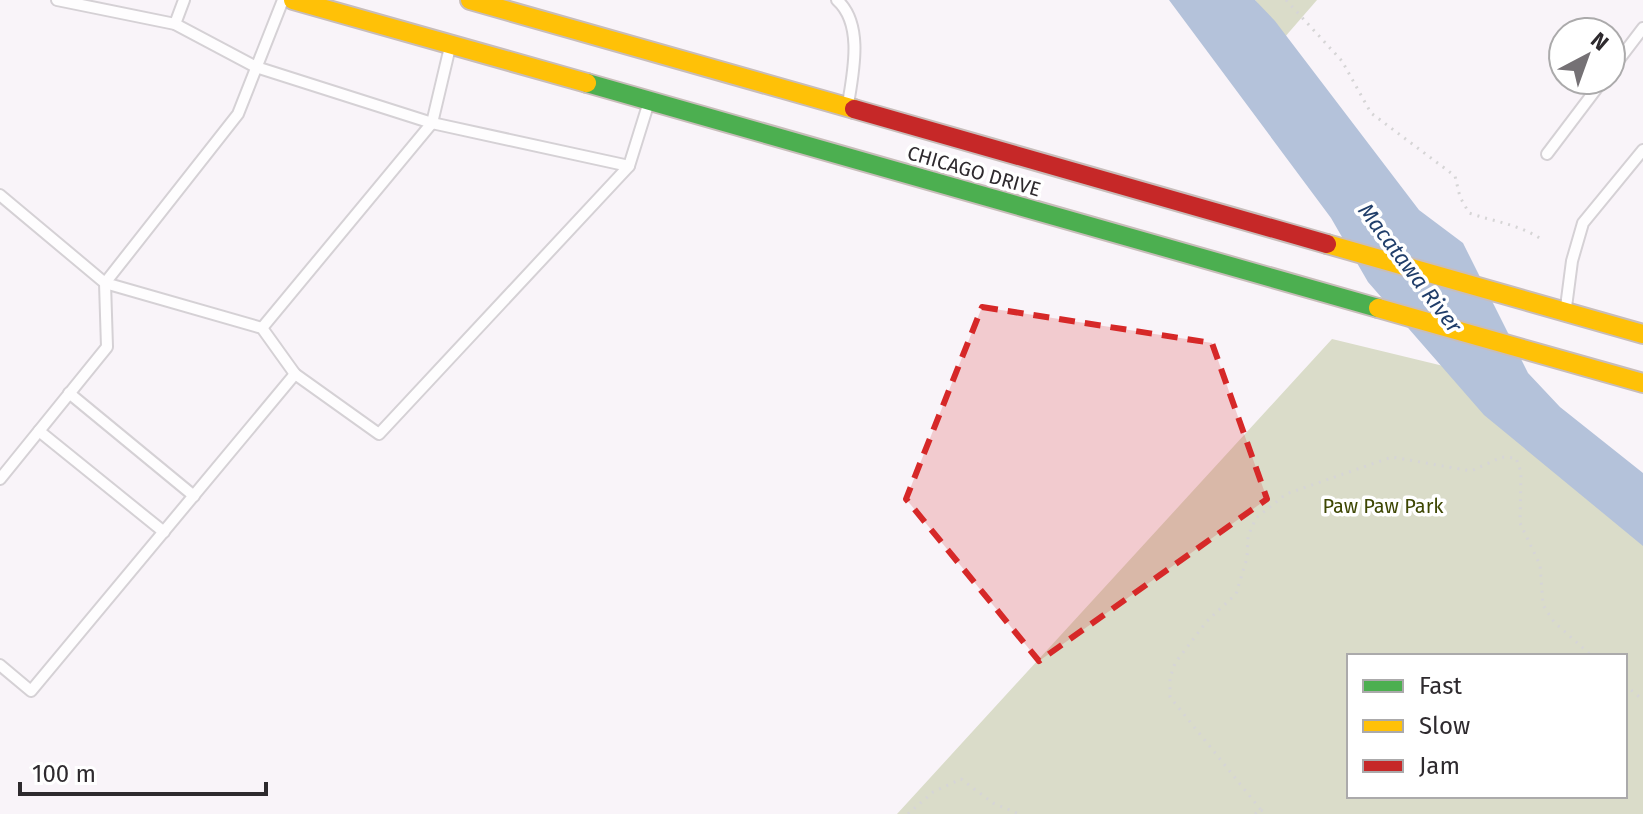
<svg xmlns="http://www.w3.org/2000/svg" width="1643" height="814" viewBox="0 0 1643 814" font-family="'Fira Sans',sans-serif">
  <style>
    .green { fill: #dadcc9; fill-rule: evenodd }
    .water { fill: #b4c2da }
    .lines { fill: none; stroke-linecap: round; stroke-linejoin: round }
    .lane-casing { stroke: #d5d1d5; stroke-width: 14 }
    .fast-casing { stroke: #c8bdba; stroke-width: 22 }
    .slow-casing { stroke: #c8bdba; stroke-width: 22 }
    .jam-casing { stroke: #c8bdba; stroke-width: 22 }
    .path { stroke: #d6d5d6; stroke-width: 3; stroke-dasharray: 2 6; stroke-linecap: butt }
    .lane { stroke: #fefdfe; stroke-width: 10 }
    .fast { stroke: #4caf50; stroke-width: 18 }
    .slow { stroke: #ffc107; stroke-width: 18 }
    .jam { stroke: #c62828; stroke-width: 18 }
    .marked { fill: #d62828; fill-opacity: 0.2; stroke: #d62828; stroke-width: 6; stroke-dasharray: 16 10; stroke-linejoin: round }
    .labels { text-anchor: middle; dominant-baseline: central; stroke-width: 7; stroke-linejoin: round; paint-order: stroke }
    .street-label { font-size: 20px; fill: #2e2a2e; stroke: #fff }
    .park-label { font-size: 20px; fill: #3e4704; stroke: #fff }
    .water-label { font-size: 22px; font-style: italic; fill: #203e6a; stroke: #fff }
  </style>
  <rect width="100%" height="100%" fill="#f9f4f9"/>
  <g class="green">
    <path d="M1255 0H1317L1284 38Z"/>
    <path d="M1332 339 1493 378 1643 508V814H897ZM1349 656H1625V796H1349Z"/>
  </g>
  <path class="water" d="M1169 0H1255L1275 21 1419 210 1463 243 1528 373 1560 407 1643 473V546L1484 415 1368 282 1331 218Z"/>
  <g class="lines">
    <defs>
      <g id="lane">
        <path d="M57 0 175 24 256 67 432 123 629 166"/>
        <path d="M283 0 238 114 105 283 262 328 295 374"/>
        <path d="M837 0C864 24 853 73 848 104"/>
        <path d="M175 24 184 0"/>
        <path d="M1611 70 1643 28"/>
        <path d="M1547 154 1603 80"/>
        <path d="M0 195 105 283 107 347 0 479"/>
        <path d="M1566 307 1572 261 1583 223 1643 150"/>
        <path d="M262 328 432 123 450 47"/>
        <path d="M69 393 194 496"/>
        <path d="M39 431 164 532"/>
        <path d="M0 665 31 691 295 374 379 434 629 166 648 105"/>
      </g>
      <path id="fast" d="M587 83 1378 308"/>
      <g id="slow">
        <path d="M293 0 587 83"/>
        <path d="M470 0 854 109"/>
        <path d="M1327 244 1643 334"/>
        <path d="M1378 308 1643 383"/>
      </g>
      <path id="jam" d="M854 109 1327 244"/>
    </defs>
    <use href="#lane" class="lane-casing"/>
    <use href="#fast" class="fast-casing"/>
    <use href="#slow" class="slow-casing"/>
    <use href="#jam" class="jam-casing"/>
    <g class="path">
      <path d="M1286 0 1342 61 1371 113 1455 176 1460 197 1469 213C1495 222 1518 224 1541 239"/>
      <path d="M1625 685 1643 700"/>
      <path d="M1261 810 1268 814"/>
      <path d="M908 814 933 792 961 779 993 803 1019 814"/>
      <path d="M1255 814 1261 810 1170 697V678L1175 663 1207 621 1236 594 1247 558 1248 536 1256 518 1286 494 1392 457 1471 471 1502 457 1516 458 1521 472 1520 523 1540 565 1543 605 1554 622 1592 656"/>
    </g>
    <use href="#lane" class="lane"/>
    <use href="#fast" class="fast"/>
    <use href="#slow" class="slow"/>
    <use href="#jam" class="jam"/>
  </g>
  <path class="marked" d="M982 307 1212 343 1267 499 1039 661 906 499Z"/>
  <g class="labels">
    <g class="street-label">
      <text transform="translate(974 171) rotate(16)">CHICAGO DRIVE</text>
    </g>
    <g class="park-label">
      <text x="1383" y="506">Paw Paw Park</text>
    </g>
    <g class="water-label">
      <text transform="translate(1410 268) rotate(53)">Macatawa River</text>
    </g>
  </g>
  <rect x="1347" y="654" width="280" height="144" fill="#ffffff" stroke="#abaaab" stroke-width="2"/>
  <rect x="1363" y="680" width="40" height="12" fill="#4caf50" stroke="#abaaab" stroke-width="2"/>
  <text x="1419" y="694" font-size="24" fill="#2e2a2e">Fast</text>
  <rect x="1363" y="720" width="40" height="12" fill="#ffc107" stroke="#abaaab" stroke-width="2"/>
  <text x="1419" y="734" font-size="24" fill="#2e2a2e">Slow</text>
  <rect x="1363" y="760" width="40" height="12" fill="#c62828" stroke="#abaaab" stroke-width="2"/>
  <text x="1419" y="774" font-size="24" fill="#2e2a2e">Jam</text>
  <g transform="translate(1587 56) rotate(41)"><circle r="38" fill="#ffffff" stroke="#abaaab" stroke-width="2"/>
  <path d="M0-6L14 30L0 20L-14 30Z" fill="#757175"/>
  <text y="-12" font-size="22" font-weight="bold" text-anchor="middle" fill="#2e2a2e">N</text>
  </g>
  <path d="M20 782v12h246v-12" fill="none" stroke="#2e2a2e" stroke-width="4"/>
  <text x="32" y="782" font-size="24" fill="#2e2a2e" stroke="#ffffff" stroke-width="6" paint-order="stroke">100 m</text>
</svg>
